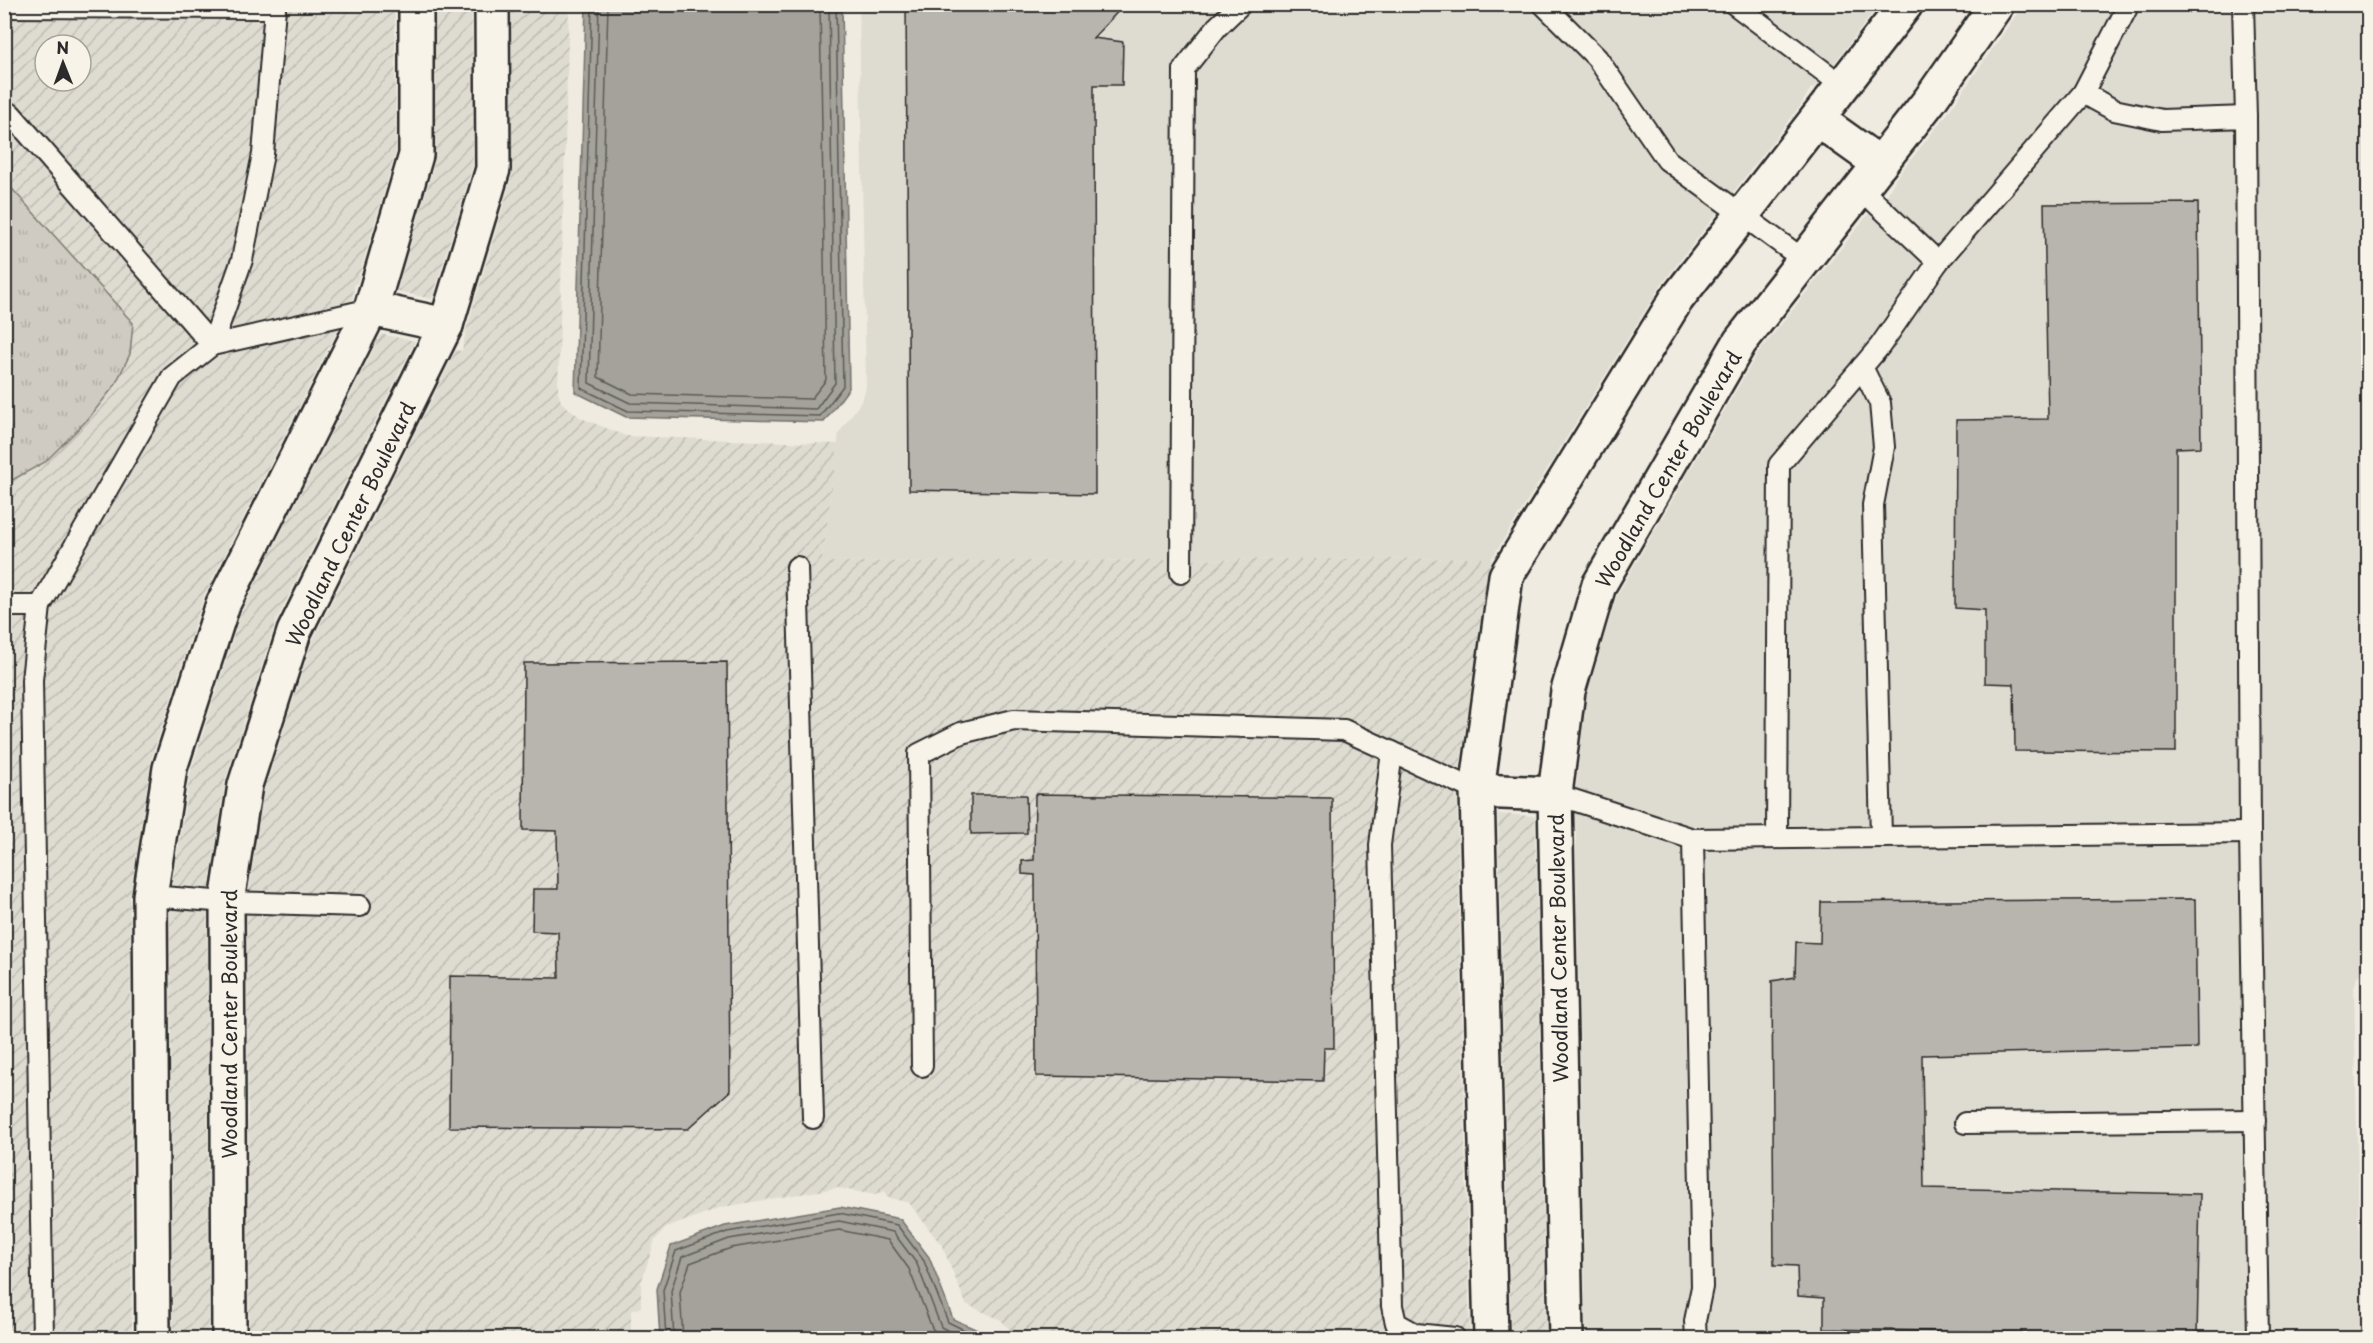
<svg xmlns="http://www.w3.org/2000/svg" width="2373" height="1343" viewBox="0 0 2373 1343" font-family="'Playpen Sans',sans-serif">
  <style>
    .built { fill: #dedbd1 }
    .industrial { fill: url(#industrial-furrows); fill-rule: evenodd }
    .park { fill: url(#park-tufts); stroke: #7d7b76; stroke-width: 1.5 }
    .water { fill: #a4a29a; stroke: #74726e; stroke-width: 1.5 }
    .lines { fill: none; stroke-linecap: round; stroke-linejoin: round }
    .shore { stroke: #5b5b57; stroke-width: 1.5 }
    .building { fill: #b8b5ae; stroke: #2b2b2b; stroke-width: 1.5 }
    .service-casing { stroke: #2b2b2b; stroke-width: 24 }
    .minor-casing { stroke: #2b2b2b; stroke-width: 38 }
    .service { stroke: #f7f3e8; stroke-width: 20 }
    .minor { stroke: #f7f3e8; stroke-width: 33 }
    .labels { text-anchor: middle; dominant-baseline: central; stroke-width: 4.5; stroke-linejoin: round; paint-order: stroke }
    .street-label { font-size: 20px; fill: #2b2b2b; stroke: #f7f3e8 }
  </style>
  <defs>
    <pattern id="industrial-furrows" width="10" height="10" patternUnits="userSpaceOnUse" patternTransform="scale(1.5)"><rect width="10" height="10" fill="#dedbd1"/><path d="M-1 1l2-2M0 10L10 0M9 11l2-2" fill="none" stroke="#bfbcb4"/></pattern>
    <pattern id="park-tufts" width="24" height="20" patternUnits="userSpaceOnUse" patternTransform="scale(1.5)"><rect width="24" height="20" fill="#cfcbc2"/><path d="M3 7l-1-3M5 7V3M7 7l1-3M15 17l-1-3M17 17v-4M19 17l1-3" fill="none" stroke="#b2aea7"/></pattern>
  </defs>
  <rect width="100%" height="100%" fill="#efebe0"/>
  <filter id="ink" filterUnits="userSpaceOnUse"><feTurbulence type="fractalNoise" baseFrequency=".0167" numOctaves="2"/><feDisplacementMap in="SourceGraphic" scale="12" xChannelSelector="R" yChannelSelector="G"/><feConvolveMatrix kernelMatrix="1 2 1 2 8 2 1 2 1" color-interpolation-filters="sRGB"/></filter>
  <g filter="url(#ink)">
    <g class="built">
      <path d="M859 5H1879L1814 89 1811 88 1801 105 1661 285 1492 558 822 562 839 433 862 400 866 388Z"/>
      <path d="M2023 5H2368V969L2357 976 2354 988 2361 1338H1586L1575 796 1587 695 1617 595 1756 356 1884 194 1887 195 1896 178 1947 114Z"/>
    </g>
    <g class="industrial">
      <path d="M5 5H395L396 151 357 283H355L352 301 204 596 151 760 130 896 132 1338H5ZM45 45H81V81H45Z"/>
      <path d="M435 5H472L473 165 432 299 397 291 435 162Z"/>
      <path d="M512 5H569L558 391 561 402 581 418 626 436 838 444 822 562 1492 558 1487 572 1460 767H1458L1457 812 1470 1338H1017L1001 1320 966 1304 942 1246 909 1203 887 1197 884 1191 875 1195 837 1188 722 1207 666 1228 655 1240 641 1283V1307L631 1311V1338H249L247 904 264 791 312 642 456 350 462 351 466 331 512 176Z"/>
      <path d="M381 334 415 341 276 621 225 781 207 902 209 1338H173L170 898 190 774 241 613Z"/>
      <path d="M1498 814 1535 816 1546 1338H1511Z"/>
    </g>
    <path class="park" d="M5 181 133 323 130 354 115 385 88 419 45 462 5 484Z"/>
    <g class="water">
      <path d="M586 5H842L849 388 824 422 626 417 575 392Z"/>
      <path d="M840 1207 900 1219 929 1257 953 1319 995 1338H660L657 1289 671 1246 725 1226Z"/>
    </g>
    <g class="lines">
      <g class="shore">
        <path d="M592 4 581 388 628 411 820 416 843 386 836 4"/>
        <path d="M599 4 589 383 630 403 816 409 835 383 829 4"/>
        <path d="M608 4 598 377 632 394 811 399 826 380 820 4"/>
        <path d="M666 1338 663 1290 676 1251 727 1232 839 1213 897 1225 924 1261 948 1322 981 1338"/>
        <path d="M674 1338 671 1291 682 1257 729 1239 839 1221 893 1232 917 1264 941 1327 962 1338"/>
        <path d="M683 1338 680 1292 690 1263 731 1248 839 1230 888 1240 909 1269 932 1328 941 1338"/>
      </g>
    </g>
    <g class="building">
      <path d="M906 4H1125L1093 38 1123 42 1122 85H1094L1095 494 909 490Z"/>
      <path d="M2198 203 2201 447 2176 448V752L2015 751 2014 684 1985 683V610L1955 608 1956 420 2048 419 2044 204Z"/>
      <path d="M727 662 730 1091 688 1129 449 1127 450 976 559 978 558 932 532 931 533 889H558L557 831 523 830 524 663Z"/>
      <path d="M1035 794 1332 798 1334 1048H1324L1323 1081 1036 1076 1035 875 1022 874V861L1034 860Z"/>
      <path d="M971 795H1026L1027 833 971 834Z"/>
      <path d="M2195 899 2197 1048 1922 1055 1924 1188 2200 1194 2197 1336 1824 1329V1298L1798 1296 1797 1266 1774 1265 1772 981 1795 977 1796 942 1820 943 1821 902Z"/>
    </g>
    <g class="lines">
      <defs>
        <g id="service">
          <path d="M1543 4 1597 58 1667 160 1804 260"/>
          <path d="M1734 4 1843 86"/>
          <path d="M2243 4 2246 117"/>
          <path d="M4 7 275 8V4"/>
          <path d="M2083 93 2129 4"/>
          <path d="M11 114 212 345 371 309"/>
          <path d="M1861 189 1938 262 2083 93 2114 110 2162 120 2246 117 2250 833 2258 1338"/>
          <path d="M1862 367 1880 403 1884 447 1873 505 1881 837"/>
          <path d="M797 567 813 1118"/>
          <path d="M1181 573 1184 69 1217 27 1241 4"/>
          <path d="M4 606H40L172 377 212 345 242 260 263 154 275 8"/>
          <path d="M40 606 32 680 43 1338"/>
          <path d="M1392 752 1380 845 1392 1306 1396 1323 1416 1334 1455 1338"/>
          <path d="M1555 794 1693 839 1702 1287 1695 1321 1696 1338"/>
          <path d="M1777 838 1779 465 1880 346 1938 262"/>
          <path d="M1693 839 2250 833"/>
          <path d="M150 896 227 902 360 906"/>
          <path d="M922 1066 919 754 961 733 1014 720 1344 730 1477 791"/>
          <path d="M1965 1123 2255 1120"/>
        </g>
        <g id="minor">
          <path d="M1817 119 1880 164"/>
          <path d="M371 309 446 325"/>
          <path d="M1477 791 1555 794"/>
          <path d="M153 1338 150 896 170 768 223 604 371 309 416 155V4"/>
          <path d="M229 1338 227 902 245 785 294 632 446 325 493 169 492 4"/>
          <path d="M1491 1338 1477 791 1506 576 1676 300 1906 4"/>
          <path d="M1566 1338 1555 794 1568 691 1599 585 1740 342 1930 100 1997 4"/>
        </g>
      </defs>
      <use href="#service" class="service-casing"/>
      <use href="#minor" class="minor-casing"/>
      <use href="#service" class="service"/>
      <use href="#minor" class="minor"/>
    </g>
  </g>
  <g class="labels">
    <g class="street-label">
      <text transform="translate(1668 469) rotate(-60)">Woodland Center Boulevard</text>
      <text transform="translate(350 524) rotate(-64)">Woodland Center Boulevard</text>
      <text transform="translate(1558 948) rotate(-91)">Woodland Center Boulevard</text>
      <text transform="translate(229 1024) rotate(-90)">Woodland Center Boulevard</text>
    </g>
  </g>
  <rect width="2373" height="1343" fill="none" stroke="#f7f3e8" stroke-width="24"/>
  <rect x="12" y="12" width="2349" height="1319" fill="none" stroke="#2b2b2b" stroke-width="2" filter="url(#ink)"/>
  <g transform="translate(63 63) rotate(359)"><circle r="28" fill="#f7f3e8" stroke="#a5a39c" stroke-width="1.5"/>
  <path d="M0-4.5L10 22L0 15L-10 22Z" fill="#2b2b2b"/>
  <text y="-9" font-size="16" font-weight="bold" text-anchor="middle" fill="#2b2b2b">N</text>
  </g>
</svg>
